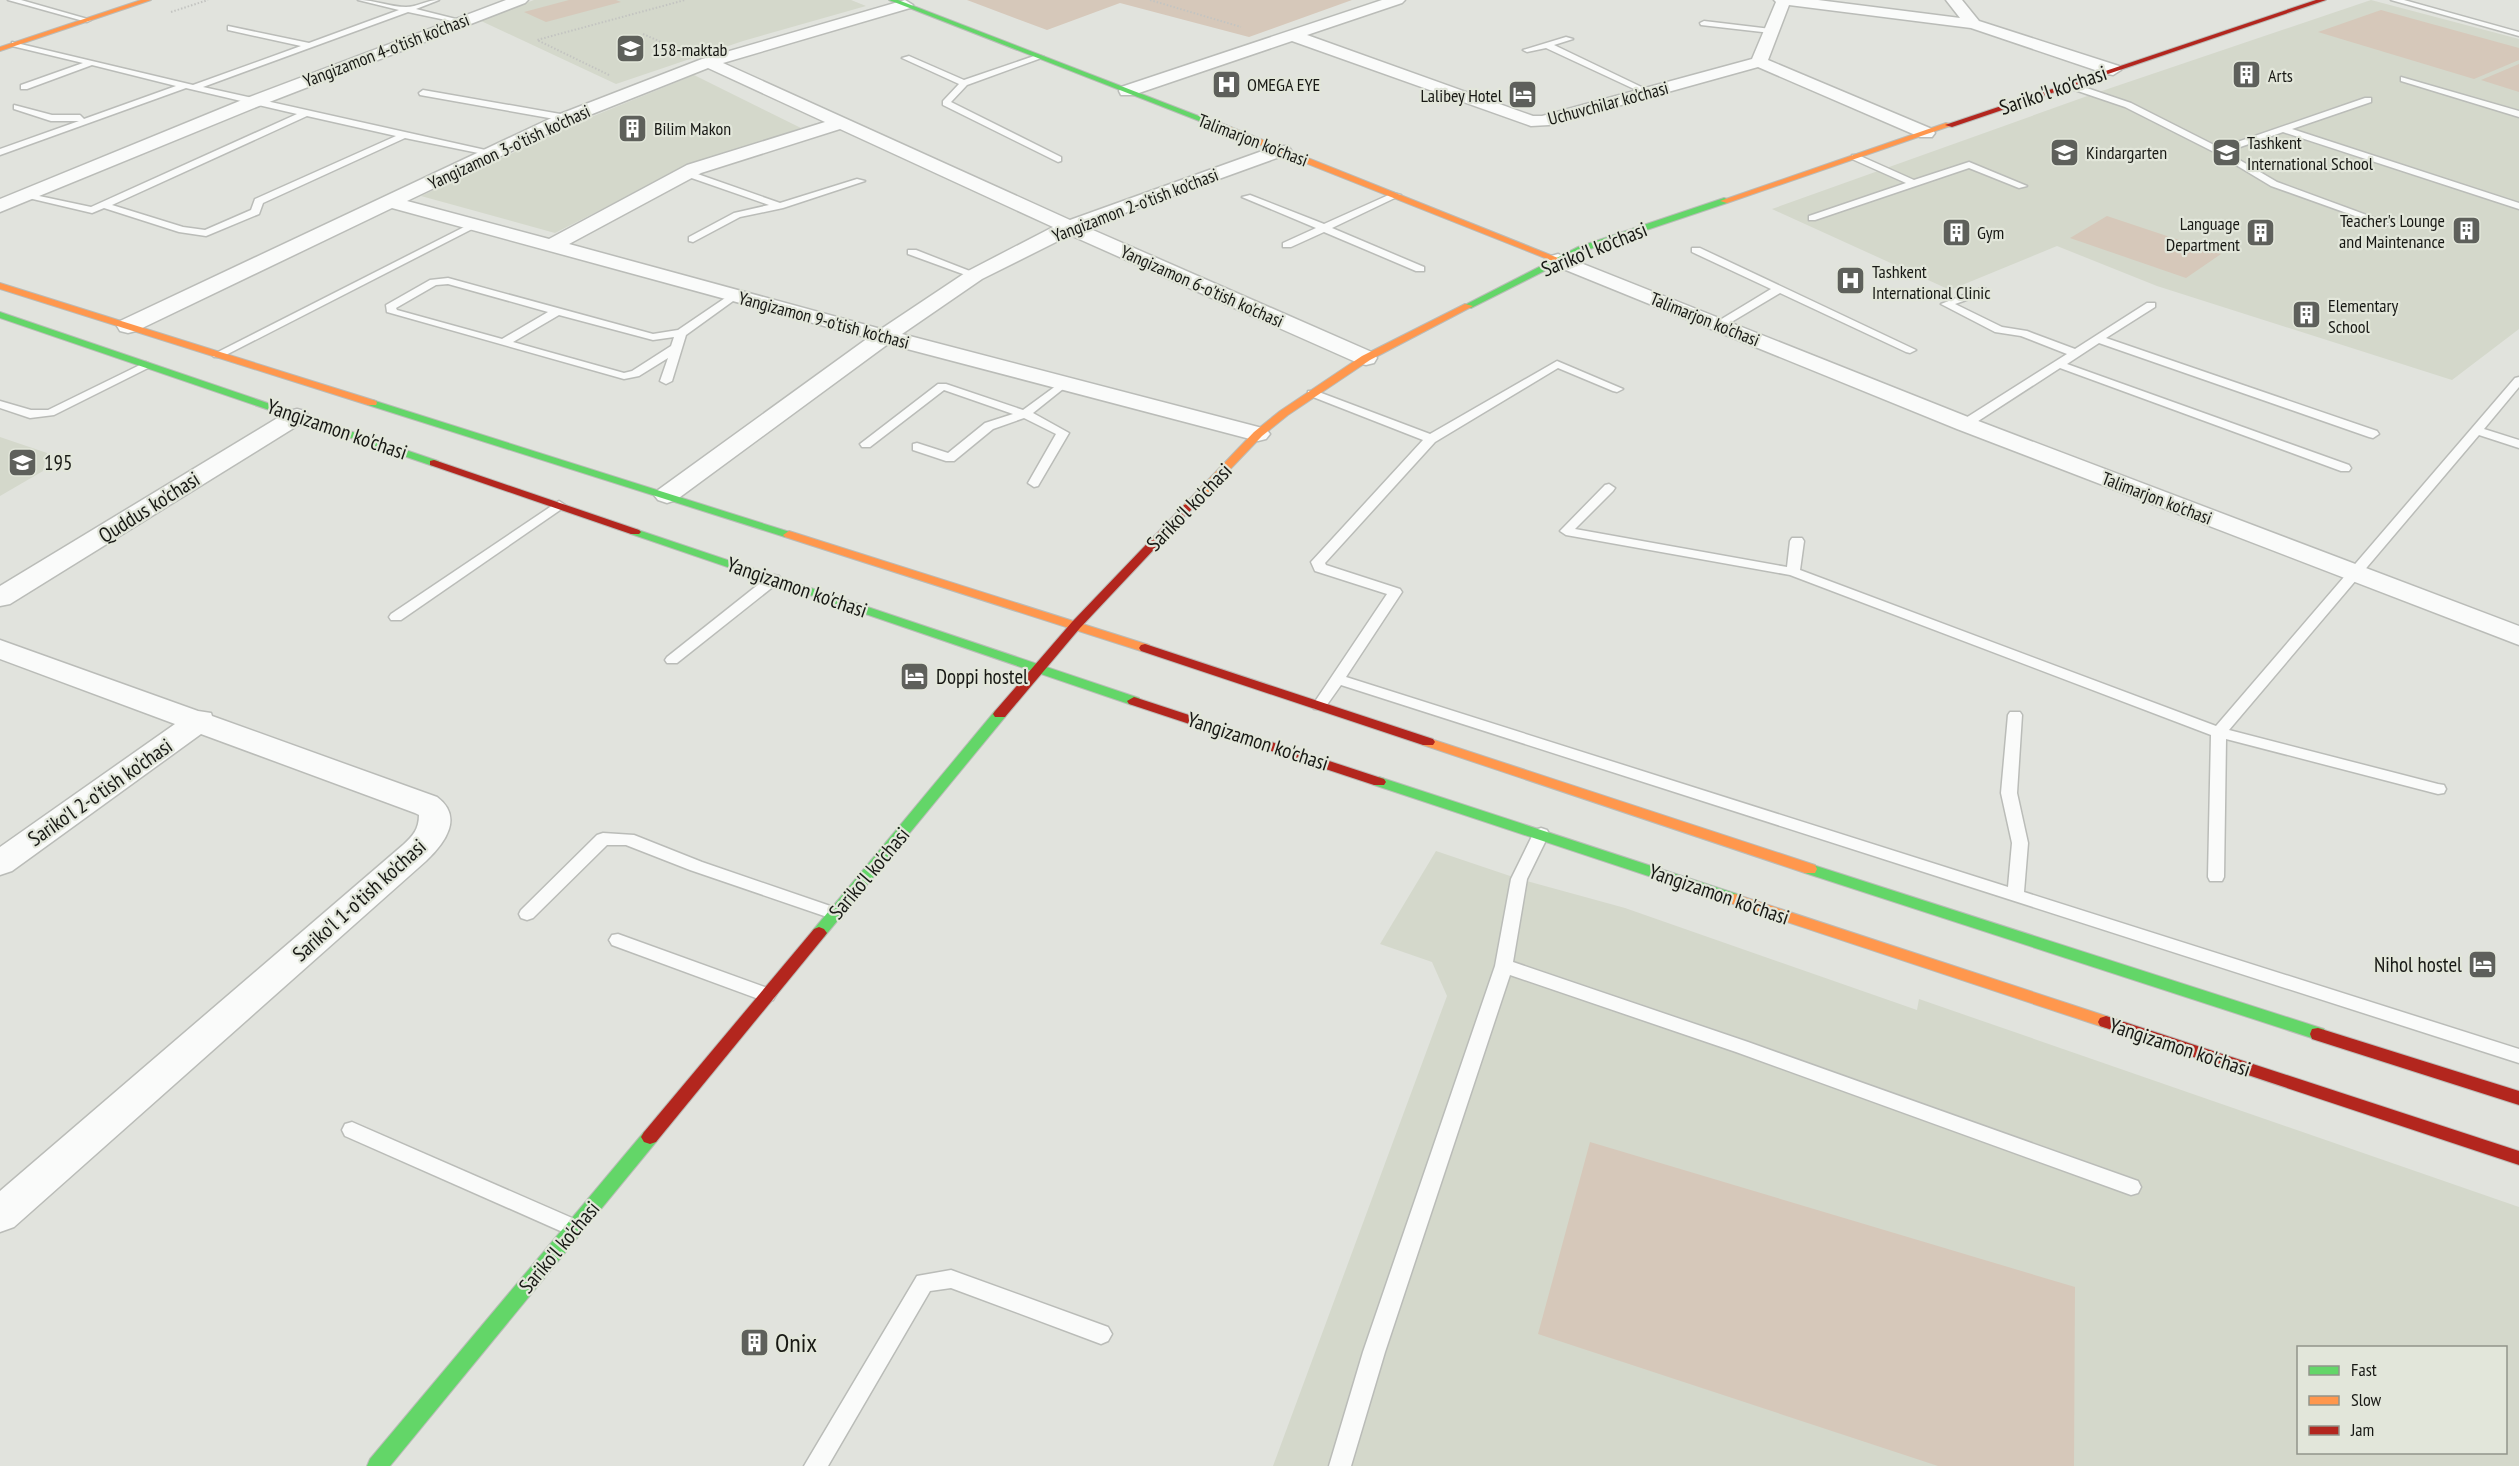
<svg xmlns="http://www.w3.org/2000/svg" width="2519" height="1466" viewBox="0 0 2519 1466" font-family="'PT Sans Narrow',sans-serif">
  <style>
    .built { fill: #d4d8cb; fill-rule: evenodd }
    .green { fill: #d6c8ba }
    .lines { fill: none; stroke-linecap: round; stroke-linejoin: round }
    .lane-casing { stroke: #babcb8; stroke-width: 3 }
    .street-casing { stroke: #babcb8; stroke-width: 3 }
    .fast-casing { stroke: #babcb8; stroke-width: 2 }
    .slow-casing { stroke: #babcb8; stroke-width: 2 }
    .jam-casing { stroke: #babcb8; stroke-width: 2 }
    .path { stroke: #c3c4c1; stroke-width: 2; stroke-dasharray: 1.5 2; stroke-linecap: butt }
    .lane { fill: #fafbfa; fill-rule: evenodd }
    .street { fill: #fafbfa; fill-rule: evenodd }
    .fast { fill: #63d668; fill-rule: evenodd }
    .slow { fill: #ff974d; fill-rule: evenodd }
    .jam { fill: #b3261e; fill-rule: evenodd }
    .labels { text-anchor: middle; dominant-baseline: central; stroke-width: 4.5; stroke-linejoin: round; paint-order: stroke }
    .far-poi-label { font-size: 18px; fill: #181915; stroke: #e2e6da; text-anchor: start }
    .far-street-label { font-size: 18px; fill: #181915; stroke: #e2e6da }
    .street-label { font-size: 21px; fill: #181915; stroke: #e2e6da }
    .poi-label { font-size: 21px; fill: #181915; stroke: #e2e6da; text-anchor: start }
    .near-poi-label { font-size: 26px; fill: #181915; stroke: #e2e6da; text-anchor: start }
  </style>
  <rect width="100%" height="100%" fill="#e1e3dd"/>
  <g class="built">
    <path d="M534 0H851L866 6 743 41 616 84 479 20Z"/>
    <path d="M2371 0 2519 39V329L2452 380 2157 286 2057 246 1950 290 1772 209 2093 94Z"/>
    <path d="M694 75 801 128 681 169 555 233 421 196 579 122Z"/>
    <path d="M0 437 47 453 43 471 0 496Z"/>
    <path d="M1436 851 1519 879 1625 908 1917 1010 1919 999 2519 1207V1466H1273L1447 996 1432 962 1380 944ZM2298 1348H2506V1452H2298Z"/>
  </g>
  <g class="green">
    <path d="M569 0H616L621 2 546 22 524 12Z"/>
    <path d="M967 0H1352L1249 37 1120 3 1047 30Z"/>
    <path d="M2381 10 2519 48V60L2474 79 2318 32Z"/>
    <path d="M2519 64V92L2481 80Z"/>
    <path d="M2107 216 2221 254 2186 278 2070 238Z"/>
    <path d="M1590 1142 2075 1287 2074 1466H1938L1538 1334Z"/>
  </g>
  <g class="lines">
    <defs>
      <g id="lane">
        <path d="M8 0H21L91 20 87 22Z"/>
        <path d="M358 0C375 0 390 7 406 7 417 7 427 0 439 0L416 9 464 21 460 23 408 12 203 87 490 151 495 154 493 156 405 138 263 203 259 214 206 236 179 232 104 208 92 213 20 196 25 193 91 207 297 114 186 88 0 155V149L79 121H51L14 109V105L52 115H80L84 119 176 86 92 65 27 89H21V85L83 63 12 46V42L193 85 301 46 228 30V26L309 43 399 10ZM307 116 396 136 255 199 251 210 205 230 183 227 112 205Z"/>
        <path d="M2391 0H2404L2519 32V36Z"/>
        <path d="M1704 21 1771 29 1775 31 1771 33 1701 25 1700 23Z"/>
        <path d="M1566 37 1573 39 1554 45 1654 93 1647 95 1546 48 1527 52 1523 50Z"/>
        <path d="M1037 55 1044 57 967 85 951 102 1061 157V161L1058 162 943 105V101L959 84 902 58 909 56 964 80Z"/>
        <path d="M2401 77 2519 111V117L2401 81Z"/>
        <path d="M2069 82 2131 103 2220 148 2365 98H2371V102L2292 129 2519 203V209L2283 132 2226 152 2277 182 2391 224 2383 226 2271 186 2216 153 2125 107 2066 87 2065 85Z"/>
        <path d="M423 90 566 115 570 118 566 121 420 95 419 93Z"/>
        <path d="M1852 155H1858L1914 180 1969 162 2027 186 2019 188 1969 168 1815 220H1809V216L1906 183 1852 159Z"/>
        <path d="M683 171H689L780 203 857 179 865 181 783 208 740 217 693 242 689 241V237L734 213 769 205 683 175Z"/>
        <path d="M1393 193 1401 195 1332 228 1424 267V271H1416L1324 232 1291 247H1283V243L1316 228 1242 197 1250 195 1324 224Z"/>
        <path d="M470 224 478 226 222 357H214L212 355Z"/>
        <path d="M1692 248H1700L1916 350 1910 353 1906 352 1780 293 1723 327H1715V323L1771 289 1692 252Z"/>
        <path d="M908 250H916L980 275 971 277 908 254Z"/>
        <path d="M448 278 653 334 678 330 731 294H739L740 296 686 335 672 381 666 384 660 381 668 358 639 376 624 379 387 312 386 305 430 280ZM448 284 548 312 502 339 397 310 396 308 436 285ZM559 315 653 340 674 337 671 346 632 371 624 373 513 342Z"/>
        <path d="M1982 288 1986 289V293L1955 304 2002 327 2027 331 2075 349 2147 303H2155V307L2106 338 2377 431 2379 434 2373 438 2369 437 2099 343 2067 364 2349 465 2351 468 2349 471H2341L2060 368 1969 427H1961V421L2067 354 2021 336 1995 332 1941 304Z"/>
        <path d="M1557 361 1623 389 1617 392 1613 391 1558 368 1435 442 1325 563 1326 565 1400 589 1402 592 1346 677 2008 887 2012 843 2001 793 2008 715 2010 712H2020L2022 715 2017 793 2028 843 2024 892 2519 1049V1063L1341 685 1324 709H1314L1312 706 1387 594 1315 571 1311 562 1423 440 1308 395V391H1316L1430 434Z"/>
        <path d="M146 362 152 365 150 367 54 415 30 418 0 408V401L31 410H48Z"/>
        <path d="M2519 377V387L2484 429 2519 440V448L2479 435 2229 730 2438 784 2444 785 2446 789 2444 793 2438 794 2226 739 2224 877 2222 881H2210L2208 877 2211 735 1790 575 1566 535 1560 531 1605 485 1609 484 1615 488 1613 491 1575 529 1787 567 1790 541 1792 538H1802L1804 541 1800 570 2216 726 2515 378Z"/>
        <path d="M1064 380 1068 381V385L1033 413 1069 433 1038 486 1034 487 1028 483 1056 434 1024 418 993 429 954 461H946L913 450V444L917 443 948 453 985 423 1013 414 944 390 870 447H862L860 444 938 384H946L1023 410Z"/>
        <path d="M559 501 565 505 563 508 401 620H391L389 617 391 614Z"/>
        <path d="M774 575 779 576 781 579 779 582 677 663H667L665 660 667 657 769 576Z"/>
        <path d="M1541 828 1547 830 1549 834 1527 879 1513 962 1748 1042 2138 1181 2141 1187 2138 1193 2131 1195 1736 1052 1510 975 1385 1352 1351 1466H1329L1363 1352 1495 966 1511 879 1535 830Z"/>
        <path d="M603 833 634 835 702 862 842 910 844 914 842 918 836 920 690 870 626 845H607L533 918 527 920 521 918 519 914 521 910 597 835Z"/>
        <path d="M618 934 773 990 776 995 773 1000 767 1002 612 945 609 940 612 935Z"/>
        <path d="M352 1122 579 1221 582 1227 579 1233 572 1236 565 1233 345 1136 342 1130 345 1124Z"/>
        <path d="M951 1270 1108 1327 1112 1334 1108 1341 1101 1344 951 1288 930 1291 828 1466H804L917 1276Z"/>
      </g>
      <g id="street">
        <path d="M506 0H528L525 3 259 106 0 212V199L247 98Z"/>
        <path d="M905 0 913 5 910 8 723 63 1070 220 1276 146H1288L1291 150 1288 154 1086 227 1374 353 1377 358 1374 363 1366 365 1358 363 1070 235 982 279 902 334 1266 429 1270 434 1266 439 1258 441 1250 439 888 344 676 500 667 503 658 500 654 495 658 490 868 338 392 208 136 331 128 333 120 331 117 326 120 321 560 114 702 59ZM708 68 825 122 687 165 549 239 407 201 572 122ZM840 129 1053 227 968 271 881 329 569 244 701 173Z"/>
        <path d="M1382 0H1405L1402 3 1307 35 1533 116H1542L1752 59 1776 2 1774 0H1818L1960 18 1946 0H1962L1979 21 2119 66 2121 70 2113 75 2107 74 1971 28 1789 5 1768 60 1932 129 1935 133 1932 137H1920L1758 67 1549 125 1531 126 1292 41 1133 95H1121L1119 91 1121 87Z"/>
        <path d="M1558 254 1973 419 2519 626V645L1957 429 1551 264 1548 260 1551 256Z"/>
        <path d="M297 409 305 411 309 416 305 421 10 604 0 606V586L289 411Z"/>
        <path d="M0 640 198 711 211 713 212 716 437 797C464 817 445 843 426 861L14 1227 0 1232V1191L403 845C413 836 419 829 419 815L415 813 201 734 12 871 0 875V847L175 724 0 659Z"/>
      </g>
      <g id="fast">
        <path d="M889 0H898L1214 122 1207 124Z"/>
        <path d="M1724 198 1727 199V203L1584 251 1471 308 1463 306 1578 247Z"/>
        <path d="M0 312 438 461 440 463 434 466 430 465 0 318Z"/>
        <path d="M372 400 793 533 795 535 793 537H785L368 405 367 403Z"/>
        <path d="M635 529 1139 698 1141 701 1134 705 1129 704 631 534 629 532 631 530Z"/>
        <path d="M1000 710 1007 714 1005 717 824 937H814L811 933 814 929 995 711Z"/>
        <path d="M1379 777 1740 895 1743 899 1740 903H1730L1374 785 1372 782Z"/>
        <path d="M1810 864 2324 1029 2326 1034 2324 1039 2318 1040 1805 873 1803 869 1805 865Z"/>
        <path d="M650 1130 656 1132 659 1137 656 1142 390 1466H367L370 1459 644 1132Z"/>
      </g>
      <g id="slow">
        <path d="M141 0H151L0 51V47Z"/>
        <path d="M1207 120H1213L1563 260 1555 262 1207 124Z"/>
        <path d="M1946 123 1953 125 1727 203 1720 201Z"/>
        <path d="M0 283 376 401 377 403 376 405H368L0 289Z"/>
        <path d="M1465 304 1473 306 1370 360 1288 415 1262 436 1192 509H1184V505L1254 432 1280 411 1362 356Z"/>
        <path d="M789 531 1149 645 1151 648 1149 651H1141L785 537 783 535Z"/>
        <path d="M1428 738 1815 865 1817 869 1815 873H1805L1423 745 1421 742 1423 739Z"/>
        <path d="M1735 894 2112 1018 2114 1022 2112 1026 2106 1028 1730 903 1727 899 1730 895Z"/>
      </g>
      <g id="jam">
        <path d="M2316 0H2326L1952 127 1945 125Z"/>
        <path d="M434 460 639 530 641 532 639 534H631L430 465V461Z"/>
        <path d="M1188 504 1192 505V509L1080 628 1005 717H995L993 714 995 711 1072 622 1184 505Z"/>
        <path d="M1145 644 1433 739 1435 742 1433 745H1423L1141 651 1139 648 1141 645Z"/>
        <path d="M1134 697 1384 779 1386 782 1384 785H1374L1129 704 1127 701Z"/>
        <path d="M819 927 824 929 827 933 824 937 656 1142 650 1144 644 1142 641 1137 644 1132 814 929Z"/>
        <path d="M2106 1016 2519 1151V1165L2100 1026 2098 1022 2100 1018Z"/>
        <path d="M2318 1028 2519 1091V1105L2312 1039 2310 1034 2312 1029Z"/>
      </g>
    </defs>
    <use href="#lane" class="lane-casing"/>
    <use href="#street" class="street-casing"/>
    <use href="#fast" class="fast-casing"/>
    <use href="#slow" class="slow-casing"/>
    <use href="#jam" class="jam-casing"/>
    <g class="path">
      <path d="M1150 0 1241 27"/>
      <path d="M171 12 208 0"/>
      <path d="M643 34 677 49"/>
      <path d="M609 75 537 40 685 0"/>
    </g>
    <use href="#lane" class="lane"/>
    <use href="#street" class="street"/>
    <use href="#fast" class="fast"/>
    <use href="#slow" class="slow"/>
    <use href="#jam" class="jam"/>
  </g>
  <defs>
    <symbol id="school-square" viewBox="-11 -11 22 22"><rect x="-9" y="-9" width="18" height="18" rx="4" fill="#5e605b" stroke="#e2e6da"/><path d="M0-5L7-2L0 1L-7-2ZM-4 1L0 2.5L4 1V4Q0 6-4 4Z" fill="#fff"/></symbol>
    <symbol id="building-square" viewBox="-11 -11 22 22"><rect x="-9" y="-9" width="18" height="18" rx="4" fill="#5e605b" stroke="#e2e6da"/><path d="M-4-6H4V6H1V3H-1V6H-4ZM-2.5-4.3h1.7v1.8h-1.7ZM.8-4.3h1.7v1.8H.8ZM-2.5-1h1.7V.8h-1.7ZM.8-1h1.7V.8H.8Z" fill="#fff"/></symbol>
    <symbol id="hospital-square" viewBox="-11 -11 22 22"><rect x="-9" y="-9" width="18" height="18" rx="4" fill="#5e605b" stroke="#e2e6da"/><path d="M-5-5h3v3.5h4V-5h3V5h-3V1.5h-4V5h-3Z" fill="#fff"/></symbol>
    <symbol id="hotel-square" viewBox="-11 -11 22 22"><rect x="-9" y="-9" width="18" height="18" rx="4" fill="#5e605b" stroke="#e2e6da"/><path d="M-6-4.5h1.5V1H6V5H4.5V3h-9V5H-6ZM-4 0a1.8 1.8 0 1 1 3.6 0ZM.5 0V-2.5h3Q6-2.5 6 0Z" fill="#fff"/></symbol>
  </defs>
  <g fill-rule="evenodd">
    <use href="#school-square" x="614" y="32" width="33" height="33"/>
    <use href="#building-square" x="2230" y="58" width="33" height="33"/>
    <use href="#hospital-square" x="1210" y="68" width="33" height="33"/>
    <use href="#hotel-square" x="1506" y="78" width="33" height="33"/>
    <use href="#building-square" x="616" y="112" width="33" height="33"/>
    <use href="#school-square" x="2048" y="136" width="33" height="33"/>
    <use href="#school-square" x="2210" y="136" width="33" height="33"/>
    <use href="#building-square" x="2450" y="214" width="33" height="33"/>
    <use href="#building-square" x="1940" y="216" width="33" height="33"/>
    <use href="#building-square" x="2244" y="216" width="33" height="33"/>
    <use href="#hospital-square" x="1834" y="264" width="33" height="33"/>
    <use href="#building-square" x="2290" y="298" width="33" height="33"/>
    <use href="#school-square" x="6" y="446" width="33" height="33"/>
    <use href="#hotel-square" x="898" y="660" width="33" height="33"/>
    <use href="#hotel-square" x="2466" y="948" width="33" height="33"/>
    <use href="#building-square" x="738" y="1326" width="33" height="33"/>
  </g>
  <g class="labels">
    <g class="far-poi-label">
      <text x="652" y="49">158-maktab</text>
      <text x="2268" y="75">Arts</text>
      <text x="1247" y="84">OMEGA EYE</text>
      <text x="1502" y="95" text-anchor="end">Lalibey Hotel</text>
      <text x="654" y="128">Bilim Makon</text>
      <text x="2247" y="142">Tashkent<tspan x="2247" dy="21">International School</tspan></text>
      <text x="2086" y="152">Kindargarten</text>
      <text x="2445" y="220" text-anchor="end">Teacher's Lounge<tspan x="2445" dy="21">and Maintenance</tspan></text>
      <text x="2240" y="223" text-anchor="end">Language<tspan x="2240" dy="21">Department</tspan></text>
      <text x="1977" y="232">Gym</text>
      <text x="1872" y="271">Tashkent<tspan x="1872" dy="21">International Clinic</tspan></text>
      <text x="2328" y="305">Elementary<tspan x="2328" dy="21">School</tspan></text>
    </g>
    <g class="far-street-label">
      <text transform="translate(386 50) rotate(-21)">Yangizamon 4-o'tish ko'chasi</text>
      <text transform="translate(1608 103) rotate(-15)">Uchuvchilar ko'chasi</text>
      <text transform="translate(1253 140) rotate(21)">Talimarjon ko'chasi</text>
      <text transform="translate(509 147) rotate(-25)">Yangizamon 3-o'tish ko'chasi</text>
      <text transform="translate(1135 205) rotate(-21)">Yangizamon 2-o'tish ko'chasi</text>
      <text transform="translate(1202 286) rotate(24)">Yangizamon 6-o'tish ko'chasi</text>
      <text transform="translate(1705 319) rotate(22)">Talimarjon ko'chasi</text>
      <text transform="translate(824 320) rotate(15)">Yangizamon 9-o'tish ko'chasi</text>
      <text transform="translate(2157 498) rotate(21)">Talimarjon ko'chasi</text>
    </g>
    <g class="street-label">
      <text transform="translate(2053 90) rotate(-19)">Sariko'l ko'chasi</text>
      <text transform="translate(1594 249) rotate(-22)">Sariko'l ko'chasi</text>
      <text transform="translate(337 429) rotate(19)">Yangizamon ko'chasi</text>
      <text transform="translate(149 507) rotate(-32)">Quddus ko'chasi</text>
      <text transform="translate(1189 507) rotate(-46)">Sariko'l ko'chasi</text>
      <text transform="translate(797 587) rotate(19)">Yangizamon ko'chasi</text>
      <text transform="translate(1258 741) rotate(18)">Yangizamon ko'chasi</text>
      <text transform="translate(100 792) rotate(-35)">Sariko'l 2-o'tish ko'chasi</text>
      <text transform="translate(869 873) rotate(-50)">Sariko'l ko'chasi</text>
      <text transform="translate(1719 894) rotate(19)">Yangizamon ko'chasi</text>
      <text transform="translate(359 900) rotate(-42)">Sariko'l 1-o'tish ko'chasi</text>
      <text transform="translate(2180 1047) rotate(18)">Yangizamon ko'chasi</text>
      <text transform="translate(559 1247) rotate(-50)">Sariko'l ko'chasi</text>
    </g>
    <g class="poi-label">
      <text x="44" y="462">195</text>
      <text x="936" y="676">Doppi hostel</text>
      <text x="2462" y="964" text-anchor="end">Nihol hostel</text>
    </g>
    <g class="near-poi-label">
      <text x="775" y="1342">Onix</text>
    </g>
  </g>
  <rect x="2297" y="1346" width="210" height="108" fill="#e2e6da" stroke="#91948b" stroke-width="1.5"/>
  <rect x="2309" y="1366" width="30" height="9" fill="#63d668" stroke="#91948b" stroke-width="1.5"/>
  <text x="2351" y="1376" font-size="18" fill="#181915">Fast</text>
  <rect x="2309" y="1396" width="30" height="9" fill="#ff974d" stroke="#91948b" stroke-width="1.5"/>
  <text x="2351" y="1406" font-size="18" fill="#181915">Slow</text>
  <rect x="2309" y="1426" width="30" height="9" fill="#b3261e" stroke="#91948b" stroke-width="1.5"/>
  <text x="2351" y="1436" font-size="18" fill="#181915">Jam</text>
</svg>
